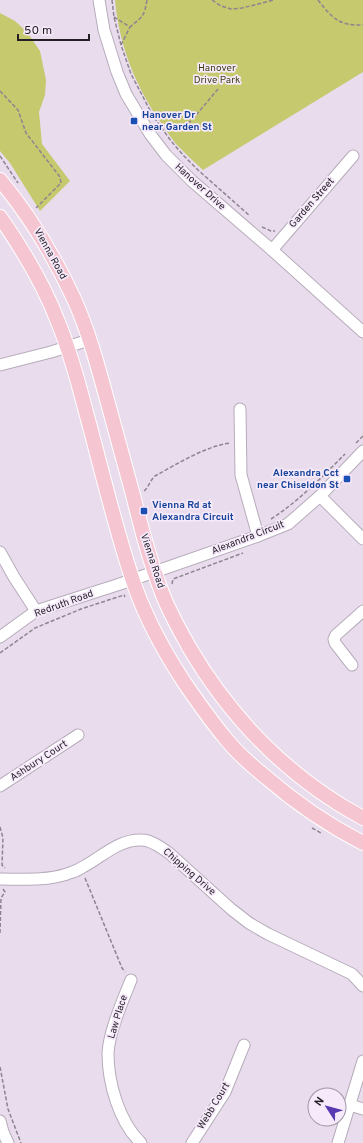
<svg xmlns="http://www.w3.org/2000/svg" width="363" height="1143" viewBox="0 0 363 1143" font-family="Overpass,sans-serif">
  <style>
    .green { fill: #c6c96d }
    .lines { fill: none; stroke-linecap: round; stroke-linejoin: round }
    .minor-casing { stroke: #b7acbb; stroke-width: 13 }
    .major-casing { stroke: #fff; stroke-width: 16 }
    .path { stroke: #8e8591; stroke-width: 1.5; stroke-dasharray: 4 2; stroke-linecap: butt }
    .minor { stroke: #fff; stroke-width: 11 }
    .major { stroke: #f5c6d1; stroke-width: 14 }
    .transit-dot { fill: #1a4fb4; stroke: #f5e9fa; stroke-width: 1.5 }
    .labels { text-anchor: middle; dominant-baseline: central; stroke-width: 3.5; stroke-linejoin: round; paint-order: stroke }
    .park-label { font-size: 10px; fill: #3e3f17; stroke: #f5e9fa }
    .transit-label { font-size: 10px; font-weight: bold; fill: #164399; stroke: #f5e9fa; text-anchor: start }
    .street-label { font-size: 10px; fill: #231f25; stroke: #f5e9fa }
  </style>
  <rect width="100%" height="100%" fill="#e8dced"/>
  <g class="green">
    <path d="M115 0H363V72L203 170C194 162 185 153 176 144 171 138 167 131 162 124 136 88 119 45 115 0Z"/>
    <path d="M0 13 15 21 27 32 40 51 46 80 45 95 39 112 42 144 70 181 40 211 10 163 0 151Z"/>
  </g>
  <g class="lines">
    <defs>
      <g id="minor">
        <path d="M99 0 104 30 117 72 126 94 150 134 166 155 192 181 272 250 363 332"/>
        <path d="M272 250 353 156"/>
        <path d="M0 365 51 352 89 340"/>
        <path d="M240 409 241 475 258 536"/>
        <path d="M320 496 363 539"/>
        <path d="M0 552 14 577 36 611"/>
        <path d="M0 637 36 611 117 585 258 536 288 524 320 496 363 451"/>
        <path d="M352 665 335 643 334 639 336 635 363 611"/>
        <path d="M0 786 78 735"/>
        <path d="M0 879C22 879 46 881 67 874 72 872 77 871 81 868 101 858 118 839 142 840 151 840 162 848 169 853L231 909 249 923 268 934 352 974 363 986"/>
        <path d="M131 980C123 1000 109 1032 108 1053 108 1083 119 1122 141 1143"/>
        <path d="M350 1105 363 1109"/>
        <path d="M0 1121 3 1132 8 1143"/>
        <path d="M192 1143 225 1092 244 1045"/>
        <path d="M338 1143 363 1061"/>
      </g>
      <g id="major">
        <path d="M0 180C30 216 54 256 74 299 88 330 97 363 106 396 115 429 124 462 133 495 141 527 149 559 161 590 168 610 179 629 189 647 231 719 290 779 363 818"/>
        <path d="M0 217C23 250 44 285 58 322 70 351 78 381 86 412 101 467 114 524 132 578 144 615 163 650 184 682 197 701 211 721 226 739 238 754 252 766 267 778 297 804 328 825 363 843"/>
      </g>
    </defs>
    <use href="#minor" class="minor-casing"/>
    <use href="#major" class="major-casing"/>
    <g class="path">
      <path d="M112 0 114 17 121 45 131 74 153 116 171 141 184 156 198 170 250 216"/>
      <path d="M212 0 221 6 231 9 242 8 274 0"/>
      <path d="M318 0C332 18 339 26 363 25"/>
      <path d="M114 17 130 27C143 16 144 17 147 0"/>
      <path d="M121 45 130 27"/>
      <path d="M0 91 18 110 26 133 60 177 61 183 36 208"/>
      <path d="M159 131 175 126 185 125 192 120 218 89"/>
      <path d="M0 156 18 183"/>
      <path d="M262 227 271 231H275"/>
      <path d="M356 443 363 436"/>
      <path d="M144 491C149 487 150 480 155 476 177 464 206 446 230 443"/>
      <path d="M271 519C299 501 322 477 345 454"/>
      <path d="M172 584 173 579 243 553"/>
      <path d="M0 653 35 628 81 609 124 595 125 597"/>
      <path d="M0 827 3 838 2 865 5 868"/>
      <path d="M312 828 321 833"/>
      <path d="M85 878 122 968 125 972"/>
      <path d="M0 933 1 898 5 892 3 889"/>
      <path d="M0 1067 8 1109 21 1143"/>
    </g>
    <use href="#minor" class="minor"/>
    <use href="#major" class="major"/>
  </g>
  <g class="transit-dot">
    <rect x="130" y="117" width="8" height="8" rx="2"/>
    <rect x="343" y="475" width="8" height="8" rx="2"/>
    <rect x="140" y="507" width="8" height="8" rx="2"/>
  </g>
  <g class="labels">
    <g class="park-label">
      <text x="217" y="68">Hanover<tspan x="217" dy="12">Drive Park</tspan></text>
    </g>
    <g class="transit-label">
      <text x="142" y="115">Hanover Dr<tspan x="142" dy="12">near Garden St</tspan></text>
      <text x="339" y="473" text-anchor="end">Alexandra Cct<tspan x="339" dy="12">near Chiseldon St</tspan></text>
      <text x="152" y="505">Vienna Rd at<tspan x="152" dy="12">Alexandra Circuit</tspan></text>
    </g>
    <g class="street-label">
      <text transform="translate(200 187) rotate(42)">Hanover Drive</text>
      <text transform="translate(312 203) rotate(-49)">Garden Street</text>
      <text transform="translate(50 254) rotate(61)">Vienna Road</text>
      <text transform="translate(248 538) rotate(-21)">Alexandra Circuit</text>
      <text transform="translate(152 561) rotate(72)">Vienna Road</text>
      <text transform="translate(64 604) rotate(-20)">Redruth Road</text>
      <text transform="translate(39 761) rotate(-33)">Ashbury Court</text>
      <text transform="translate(189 872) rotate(41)">Chipping Drive</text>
      <text transform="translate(118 1017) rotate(-73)">Law Place</text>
      <text transform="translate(214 1106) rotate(-59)">Webb Court</text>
    </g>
  </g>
  <g transform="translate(327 1107) rotate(306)"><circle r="19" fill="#f5e9fa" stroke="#a198a5"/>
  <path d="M0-3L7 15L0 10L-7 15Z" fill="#5a38b1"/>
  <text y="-6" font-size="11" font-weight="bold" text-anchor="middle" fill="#231f25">N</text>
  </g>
  <path d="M18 34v6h71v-6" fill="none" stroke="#231f25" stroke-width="2"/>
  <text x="24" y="34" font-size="12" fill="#231f25" stroke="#f5e9fa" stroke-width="3" paint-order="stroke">50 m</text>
</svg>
